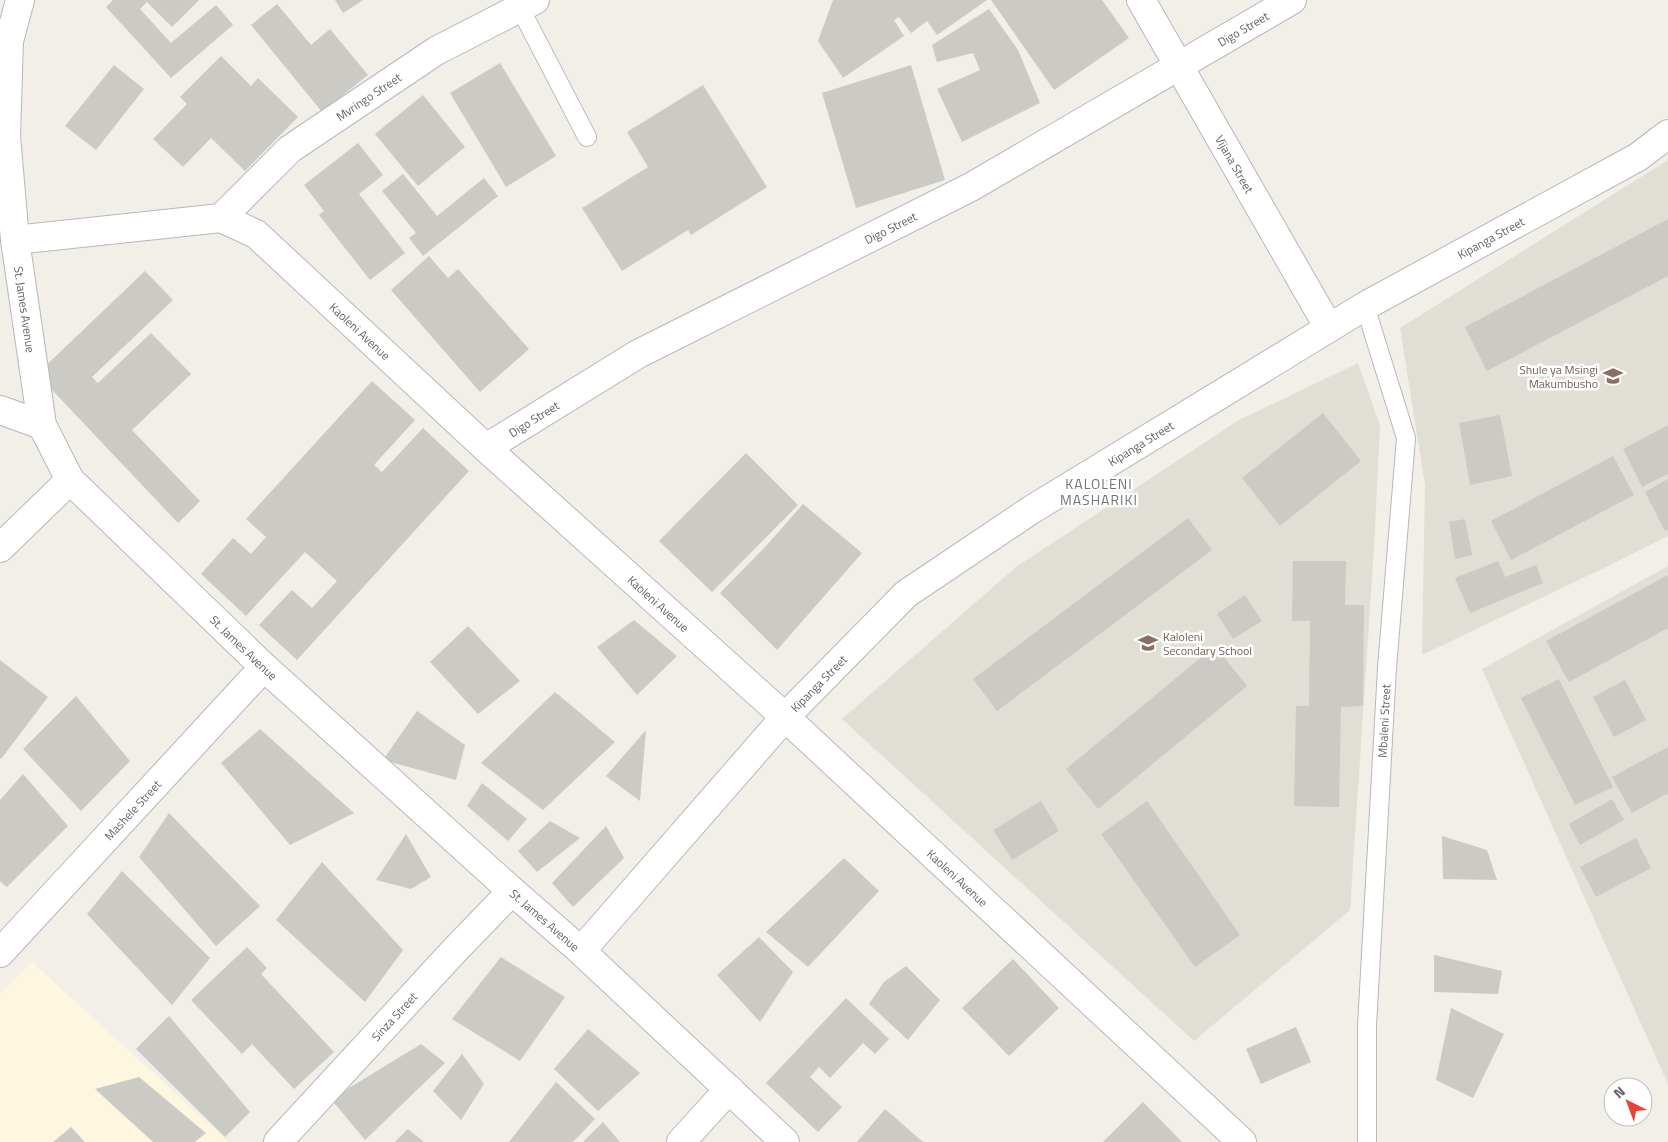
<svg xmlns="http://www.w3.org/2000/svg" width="1668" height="1142" viewBox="0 0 1668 1142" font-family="'Titillium Web',sans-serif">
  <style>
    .commercial { fill: #fef7e0 }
    .education { fill: #e1ded6 }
    .building { fill: #cccac5 }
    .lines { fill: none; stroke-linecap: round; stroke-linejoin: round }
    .service-casing { stroke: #b5b8bc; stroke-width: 20 }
    .minor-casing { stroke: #b5b8bc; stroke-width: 30 }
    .service { stroke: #fff; stroke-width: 18 }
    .minor { stroke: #fff; stroke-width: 28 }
    .labels { text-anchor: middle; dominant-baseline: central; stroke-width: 5; stroke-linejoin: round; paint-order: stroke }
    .street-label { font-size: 12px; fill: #5f6368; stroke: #fff }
    .education-label { font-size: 12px; fill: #785e54; stroke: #fff; text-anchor: end }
    .neighbourhood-label { font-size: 14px; letter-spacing: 1px; fill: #70757a; stroke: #fff }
  </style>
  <rect width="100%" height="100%" fill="#f1efe8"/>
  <path class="commercial" d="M32 962 229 1142H0V994Z"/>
  <g class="education">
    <path d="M1668 160V536L1612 564 1422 655 1425 485 1400 328Z"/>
    <path d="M1358 363 1380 425 1374 548 1350 910 1194 1041 842 719 1016 567 1239 420Z"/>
    <path d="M1668 566V1084L1482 669Z"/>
  </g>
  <g class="building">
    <path d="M113 0H199L172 27 147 2 140 9 171 43 216 5 233 25 171 78 106 7Z"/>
    <path d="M335 0H363L343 13Z"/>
    <path d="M833 0H987L937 35 927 21 911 33 899 17 894 20 904 36 843 78 818 41Z"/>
    <path d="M991 0H1102L1129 38 1054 90Z"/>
    <path d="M277 4 311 45 330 29 368 75 322 112 251 25Z"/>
    <path d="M989 9 1018 50 1040 103 962 142 937 89 980 70 973 53 937 62 932 45Z"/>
    <path d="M221 56 251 86 258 78 298 117 245 171 211 138 183 167 153 139 187 104 180 97Z"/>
    <path d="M500 63 556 156 506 187 450 93Z"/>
    <path d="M114 65 144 89 96 150 65 126Z"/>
    <path d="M911 65 945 180 856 208 822 93Z"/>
    <path d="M703 85 767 187 691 235 688 230 622 271 582 208 648 167 627 132Z"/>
    <path d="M423 95 465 147 418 186 375 134Z"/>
    <path d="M358 143 383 175 359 194 405 253 370 280 319 215 324 211 304 185Z"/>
    <path d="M403 174 437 216 484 178 498 196 423 256 409 238 416 233 382 191Z"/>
    <path d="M1668 219V276L1487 371 1465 327Z"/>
    <path d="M429 256 448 278 458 269 529 349 480 392 391 290Z"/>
    <path d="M145 271 173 300 92 377 98 383 151 333 191 374 132 430 200 501 178 523 37 374Z"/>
    <path d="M372 381 415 420 374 465 382 472 423 428 469 471 297 660 259 625 292 590 312 608 337 581 305 552 246 616 201 574 233 538 251 554 266 537 246 519Z"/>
    <path d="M1323 413 1361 461 1280 526 1242 478Z"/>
    <path d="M1500 415 1512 476 1470 485 1459 423Z"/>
    <path d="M1668 425V474L1642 487 1623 449Z"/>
    <path d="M746 453 798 505 712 592 659 541Z"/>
    <path d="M1613 456 1634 495 1511 560 1491 521Z"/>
    <path d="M1668 479V530L1665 531 1645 492Z"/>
    <path d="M803 504 862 553 777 650 720 593 766 546Z"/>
    <path d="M1188 518 1212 550 997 711 973 679Z"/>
    <path d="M1465 519 1472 555 1455 559 1449 522Z"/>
    <path d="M1293 561H1346L1345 605H1364L1363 706 1341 707 1339 807 1294 806 1296 706H1309L1310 621H1292Z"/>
    <path d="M1498 561 1505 577 1536 565 1543 583 1470 613 1455 578Z"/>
    <path d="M1668 575V628L1569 682 1546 641Z"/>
    <path d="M1245 595 1262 621 1233 639 1217 614Z"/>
    <path d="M634 620 677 656 637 695 597 647Z"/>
    <path d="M468 626 520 681 478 714 430 662Z"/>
    <path d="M1215 646 1247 686 1098 809 1066 769Z"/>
    <path d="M0 660 48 697 1 759 0 758Z"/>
    <path d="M1559 679 1613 787 1575 805 1521 698Z"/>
    <path d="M1625 680 1646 720 1614 737 1593 697Z"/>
    <path d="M555 692 615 742 543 810 481 763Z"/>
    <path d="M76 696 130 761 81 811 23 749Z"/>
    <path d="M417 711 465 745 456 780 383 760Z"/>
    <path d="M260 729 354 813 290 845 221 763Z"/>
    <path d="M646 730 640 801 606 776Z"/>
    <path d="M1668 747V793L1632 813 1612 777Z"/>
    <path d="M23 774 68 826 7 887 0 881V800Z"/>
    <path d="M482 783 527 819 508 841 467 806Z"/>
    <path d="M1612 799 1624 820 1580 845 1569 824Z"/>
    <path d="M1041 801 1059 831 1012 860 993 830Z"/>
    <path d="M1147 801 1240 935 1195 967 1101 834Z"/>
    <path d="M169 813 260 906 216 946 139 857Z"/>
    <path d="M550 821 580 838 537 872 518 851Z"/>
    <path d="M606 826 624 858 573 907 552 883Z"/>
    <path d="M406 834 431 877 411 889 376 880Z"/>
    <path d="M1442 836 1487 850 1497 880 1443 879Z"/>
    <path d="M1636 838 1651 868 1596 897 1580 867Z"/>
    <path d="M844 858 879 891 808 967 766 932Z"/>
    <path d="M322 862 403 950 365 1002 276 920Z"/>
    <path d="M122 871 210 958 172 1005 87 914Z"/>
    <path d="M759 937 793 972 760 1022 717 975Z"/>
    <path d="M247 947 267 968 261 974 334 1052 294 1089 252 1044 242 1054 191 1000Z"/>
    <path d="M1434 955 1502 971 1498 994 1434 992Z"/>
    <path d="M501 957 565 997 520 1061 452 1019Z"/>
    <path d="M1013 959 1059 1008 1009 1056 962 1008Z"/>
    <path d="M906 966 940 1000 908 1040 869 1004 884 982Z"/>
    <path d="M846 998 889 1039 875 1054 863 1043 830 1078 819 1067 810 1077 842 1107 818 1132 766 1083Z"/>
    <path d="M1451 1008 1504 1034 1473 1098 1436 1080Z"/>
    <path d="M169 1016 250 1112 225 1137 136 1049Z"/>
    <path d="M1296 1027 1311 1062 1261 1084 1246 1049Z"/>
    <path d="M588 1029 640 1073 598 1111 554 1069Z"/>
    <path d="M421 1044 445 1063 365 1140 331 1099Z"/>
    <path d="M462 1054 484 1084 461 1120 433 1091Z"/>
    <path d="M139 1077 206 1133 195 1142H153L95 1089Z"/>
    <path d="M556 1082 595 1119 573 1142H509Z"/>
    <path d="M1143 1102 1182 1142H1103Z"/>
    <path d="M885 1109 923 1142H857Z"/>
    <path d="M603 1122 620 1142H583Z"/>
    <path d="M71 1127 85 1142H53Z"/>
    <path d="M408 1129 424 1142H395Z"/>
  </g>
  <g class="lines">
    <defs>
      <g id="service">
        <path d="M520 8 587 137"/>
        <path d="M1365 306 1406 438 1387 668 1367 1026V1142"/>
      </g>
      <g id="minor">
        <path id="s1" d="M20 0 9 41 6 136 15 240 42 425 70 480 264 667 512 891 581 951 785 1142"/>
        <path id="s2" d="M1141 0 1329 328"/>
        <path id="s3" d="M221 218 290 149 436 51 535 0"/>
        <path id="s4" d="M15 240 221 218 256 234 486 448 785 717 1242 1142"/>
        <path d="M0 410 42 425"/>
        <path id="s5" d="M486 448 638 354 971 187 1292 0"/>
        <path d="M0 548 70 480"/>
        <path id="s6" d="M581 951 785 717 906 594 1031 510 1329 328 1365 306 1638 157 1668 134"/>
        <path id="s7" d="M0 953 264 667"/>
        <path id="s8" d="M278 1142 455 950 512 891"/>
        <path d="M681 1142 729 1089"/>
      </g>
    </defs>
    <use href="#service" class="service-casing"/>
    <use href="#minor" class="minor-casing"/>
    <use href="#service" class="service"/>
    <use href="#minor" class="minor"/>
  </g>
  <defs>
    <symbol id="school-bare" viewBox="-9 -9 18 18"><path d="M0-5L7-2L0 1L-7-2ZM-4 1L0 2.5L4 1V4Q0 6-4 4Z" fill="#8d6e63" stroke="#fff" stroke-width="2.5" paint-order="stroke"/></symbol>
  </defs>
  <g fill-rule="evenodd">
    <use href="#school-bare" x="1599" y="362" width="28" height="28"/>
    <use href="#school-bare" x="1134" y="629" width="28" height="28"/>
  </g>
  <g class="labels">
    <g class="street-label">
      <text stroke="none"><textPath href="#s5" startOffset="866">Digo Street</textPath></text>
      <text stroke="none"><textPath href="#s3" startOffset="192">Mvringo Street</textPath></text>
      <text stroke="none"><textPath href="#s2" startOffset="189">Vijana Street</textPath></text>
      <text stroke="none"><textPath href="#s5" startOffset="461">Digo Street</textPath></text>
      <text stroke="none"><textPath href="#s6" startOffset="1168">Kipanga Street</textPath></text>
      <text stroke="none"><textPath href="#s1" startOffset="312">St. James Avenue</textPath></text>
      <text stroke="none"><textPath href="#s4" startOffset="388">Kaoleni Avenue</textPath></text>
      <text stroke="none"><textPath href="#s5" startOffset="56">Digo Street</textPath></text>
      <text stroke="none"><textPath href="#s6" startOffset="762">Kipanga Street</textPath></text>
      <text stroke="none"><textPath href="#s4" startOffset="792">Kaoleni Avenue</textPath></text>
      <text stroke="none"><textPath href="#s1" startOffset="732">St. James Avenue</textPath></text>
      <text stroke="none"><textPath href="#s6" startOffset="358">Kipanga Street</textPath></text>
      <text transform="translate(1384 721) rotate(-87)">Mbaleni Street</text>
      <text stroke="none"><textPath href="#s7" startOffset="195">Mashele Street</textPath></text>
      <text stroke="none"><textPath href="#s4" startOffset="1198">Kaoleni Avenue</textPath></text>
      <text stroke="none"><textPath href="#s1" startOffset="1138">St. James Avenue</textPath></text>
      <text stroke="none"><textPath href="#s8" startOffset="171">Sinza Street</textPath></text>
    </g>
    <g class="education-label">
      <text x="1598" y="369">Shule ya Msingi<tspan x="1598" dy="14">Makumbusho</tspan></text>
      <text x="1163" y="636" text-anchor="start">Kaloleni<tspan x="1163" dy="14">Secondary School</tspan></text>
    </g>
    <g class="neighbourhood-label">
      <text x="1099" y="483">KALOLENI<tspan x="1099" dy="16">MASHARIKI</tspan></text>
    </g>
  </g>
  <g transform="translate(1628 1102) rotate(318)"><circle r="24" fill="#ffffff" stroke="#bfc1c3"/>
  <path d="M0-4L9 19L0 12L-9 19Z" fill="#ea4335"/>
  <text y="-8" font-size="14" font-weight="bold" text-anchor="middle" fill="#5f6368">N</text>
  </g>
</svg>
